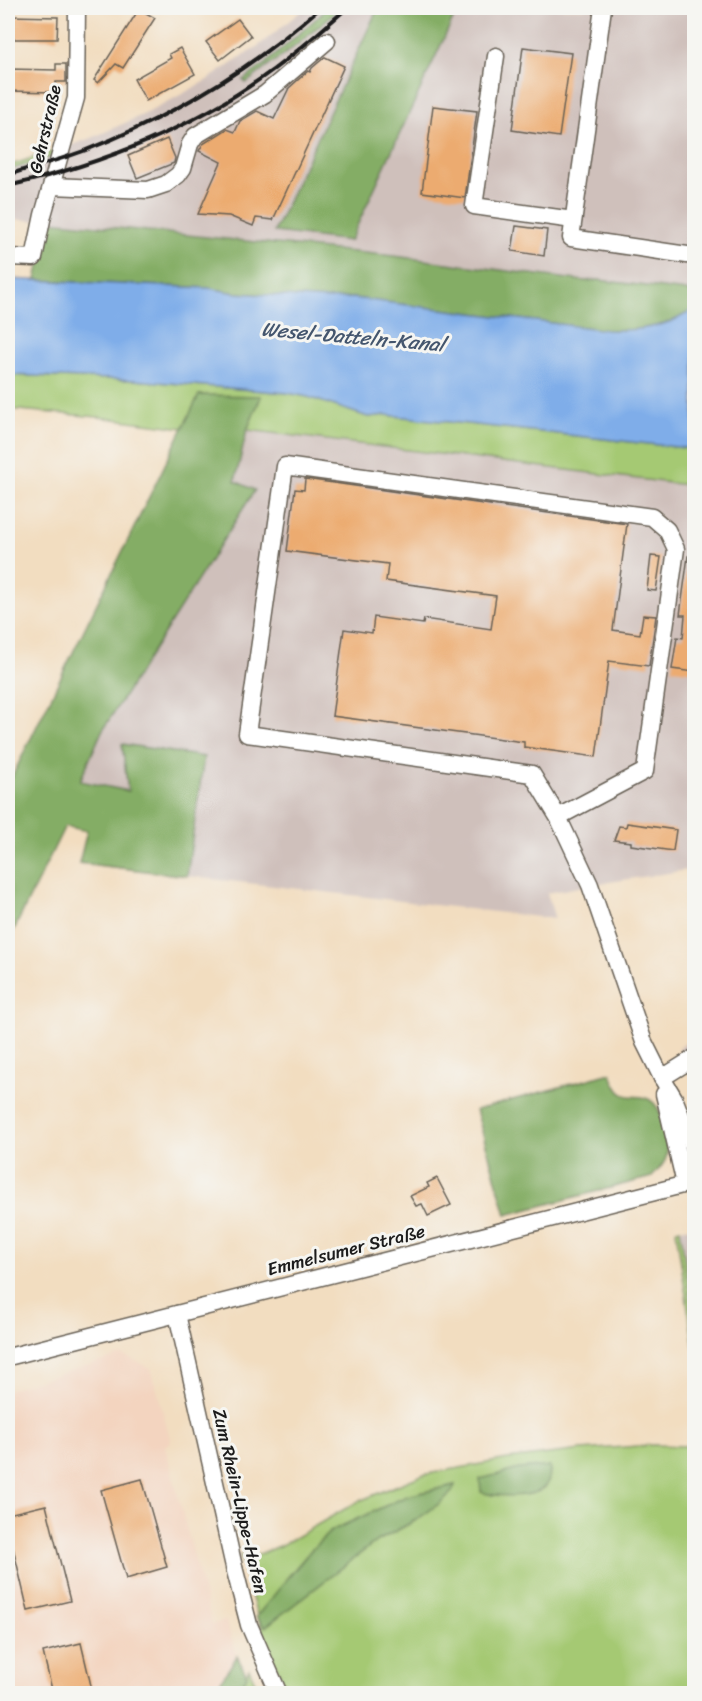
<svg xmlns="http://www.w3.org/2000/svg" width="702" height="1701" viewBox="0 0 702 1701" font-family="Sriracha,sans-serif">
  <style>
    .built { fill: #f3d4bf }
    .industrial { fill: #cfc0bb }
    .green { fill: #a5c973; stroke: #607248; stroke-width: 1.5; fill-rule: evenodd }
    .forest { fill: #84ad65; stroke: #506440; stroke-width: 1.5 }
    .water { fill: #7fade9; stroke: #4e6482; stroke-width: 1.5 }
    .building { fill: #ecab70 }
    .lines { fill: none; stroke-linecap: round; stroke-linejoin: round }
    .minor-casing { stroke: #676055; stroke-width: 19 }
    .minor { stroke: #fff; stroke-width: 16 }
    .rail { stroke: #1c1c1c; stroke-width: 4 }
    .labels { text-anchor: middle; dominant-baseline: central; stroke-width: 6; stroke-linejoin: round; paint-order: stroke }
    .street-label { font-size: 18px; fill: #1c1c1c; stroke: #f6f6f2 }
    .water-label { font-size: 20px; font-style: italic; fill: #44566e; stroke: #f6f6f2 }
  </style>
  <rect width="100%" height="100%" fill="#f6f6f2"/>
  <filter id="ink" filterUnits="userSpaceOnUse"><feTurbulence type="fractalNoise" baseFrequency=".0167" numOctaves="2"/><feDisplacementMap in="SourceGraphic" scale="12" xChannelSelector="R" yChannelSelector="G"/><feConvolveMatrix kernelMatrix="1 2 1 2 8 2 1 2 1" color-interpolation-filters="sRGB"/></filter>
  <filter id="wash" filterUnits="userSpaceOnUse"><feTurbulence type="fractalNoise" baseFrequency=".008" numOctaves="4" result="noise"/><feDisplacementMap in="SourceGraphic" scale="24" xChannelSelector="R" yChannelSelector="G"/><feGaussianBlur stdDeviation="1.35" result="paint"/><feColorMatrix in="noise" values="0 0 0 0 0 0 0 0 0 0 0 0 0 0 0 0 0 1.4 0 .05"/><feComposite in="paint" operator="in"/></filter>
  <g filter="url(#wash)">
    <rect width="100%" height="100%" fill="#f2ddc0"/>
    <path class="built" d="M122 1355 151 1368 171 1442 165 1446 212 1624 226 1621 237 1656 213 1693H8V1390Z"/>
    <g class="industrial">
      <path d="M305 8H328L264 65 243 80 265 69 340 8H378L274 232 349 241 458 8H694V292L599 280 584 281 394 256 85 224 8 219V170L44 160 57 150 92 138 149 112 204 82 257 47Z"/>
      <path d="M247 430 694 486V869L590 885 547 893 555 919 187 876 204 757 122 744 128 791 80 781 102 731 255 490 235 481Z"/>
      <path d="M694 1037V1082L679 1048Z"/>
      <path d="M694 1226V1324L680 1229Z"/>
    </g>
    <g class="green">
      <path d="M57 150 56 154 44 160 8 170V166Z"/>
      <path d="M8 375 134 380 288 393 308 397 368 417 386 415 694 449V486L247 430 261 397 199 395 183 428 98 417 8 409Z"/>
      <path d="M680 1229 694 1324V1348L676 1230Z"/>
      <path d="M694 1444V1693H290C265 1650 253 1603 240 1554L252 1557 282 1545 357 1502 422 1475 508 1459 581 1450 654 1445 686 1446ZM454 1485 440 1503 416 1520 374 1543 265 1627 286 1579 311 1550 331 1531 407 1496Z"/>
      <path d="M249 1669 260 1693 237 1694Z"/>
    </g>
    <g class="forest">
      <path d="M328 8H340L298 44 246 83 243 80 264 65Z"/>
      <path d="M378 8H458L350 241 274 232Z"/>
      <path d="M49 221 394 256 584 281 599 280 694 292V308C672 327 635 331 607 330L353 298 327 299 236 293 208 288 36 280Z"/>
      <path d="M199 395 261 396 247 430 235 481 255 490 102 731 80 781 128 791 122 744 204 757 187 876 79 863 87 831 65 826 8 942V785Z"/>
      <path d="M611 1073C622 1111 638 1087 654 1103 663 1112 670 1146 666 1158 663 1166 658 1171 652 1177L506 1215 476 1110Z"/>
      <path d="M550 1466C550 1473 550 1480 546 1485 537 1499 496 1497 481 1492L480 1479 519 1469Z"/>
      <path d="M455 1485 452 1492 440 1503 416 1520 374 1543 265 1627 256 1617 311 1550 331 1531 407 1496Z"/>
      <path d="M237 1656 247 1676 237 1693H213Z"/>
    </g>
    <path class="water" d="M8 279 208 288 236 293 327 299 353 298 607 330C636 331 672 327 694 308V449L386 415 368 417 308 397 288 393 134 380 8 375Z"/>
    <g id="blocks">
      <g class="building">
        <path d="M139 9 155 18 123 68 116 64 98 83 94 80Z"/>
        <path d="M8 16 58 17 57 39H8Z"/>
        <path d="M238 19 251 36 220 60 206 42Z"/>
        <path d="M523 47 571 53 559 137 512 130Z"/>
        <path d="M180 48 195 74 146 101 134 79 171 58 169 54Z"/>
        <path d="M325 57 344 66 273 220 256 218 253 226 229 216 198 214 221 162 199 151 203 144 227 129 235 132 240 121 257 111 274 119 289 88 308 71 310 72 312 68Z"/>
        <path d="M56 64H66V82H56V92L8 91V69L56 70Z"/>
        <path d="M433 106 477 111 465 198 422 192Z"/>
        <path d="M167 139 175 158 174 163 137 178 128 156Z"/>
        <path d="M516 226 547 230 544 256 512 251Z"/>
        <path d="M305 479 627 524 613 630 640 634 643 615 656 616 649 666 609 661 596 757 524 747V742L332 716 344 629 372 633 374 617 423 624 424 619 491 629 496 596 386 581 388 564 287 551 295 489 304 490Z"/>
        <path d="M651 556 661 557 656 591 647 590Z"/>
        <path d="M688 556H694V672L672 669 677 637 683 638 685 615H680Z"/>
        <path d="M627 823 676 830 673 851 631 845V842L614 840 619 826 626 827Z"/>
        <path d="M437 1178 451 1205 428 1216 422 1204 416 1206 410 1196 429 1187 427 1183Z"/>
        <path d="M142 1479 167 1567 126 1579 101 1490Z"/>
        <path d="M46 1505 70 1601 28 1611 8 1526V1514Z"/>
        <path d="M81 1643 93 1694H53L43 1652Z"/>
      </g>
    </g>
  </g>
  <g filter="url(#ink)">
    <use href="#blocks" fill-opacity="0" stroke="#676055" stroke-width="1.5"/>
    <g class="lines">
      <defs>
        <g id="minor">
          <path d="M603 8 571 238 694 256"/>
          <path d="M496 56 474 206 573 220"/>
          <path d="M52 186 148 190 166 184 178 175 183 168 190 144 195 136 265 94 327 41"/>
          <path d="M8 257 34 258 43 215 76 98 77 8"/>
          <path d="M558 817 645 771 676 549 667 530 652 517 285 466 247 734 532 774 558 817 590 885 644 1042 662 1078 674 1098 694 1149"/>
          <path d="M662 1078 694 1058"/>
          <path d="M664 1094 685 1184"/>
          <path d="M177 1314 234 1567 249 1625 279 1694"/>
          <path d="M8 1357 694 1182"/>
        </g>
      </defs>
      <use href="#minor" class="minor-casing"/>
      <use href="#minor" class="minor"/>
      <g class="rail">
        <path d="M8 175C34 166 61 160 86 150 171 117 252 68 320 8"/>
        <path d="M8 186C102 164 196 127 274 69 300 50 323 29 347 8"/>
      </g>
    </g>
  </g>
  <g class="labels">
    <g class="street-label">
      <text transform="translate(45 129) rotate(-77)">Gehrstraße</text>
      <text transform="translate(346 1250) rotate(-14)">Emmelsumer Straße</text>
      <text transform="translate(240 1501) rotate(77)">Zum Rhein-Lippe-Hafen</text>
    </g>
    <g class="water-label">
      <text transform="translate(353 337) rotate(5)">Wesel-Datteln-Kanal</text>
    </g>
  </g>
  <rect width="702" height="1701" fill="none" stroke="#f6f6f2" stroke-width="30"/>
</svg>
